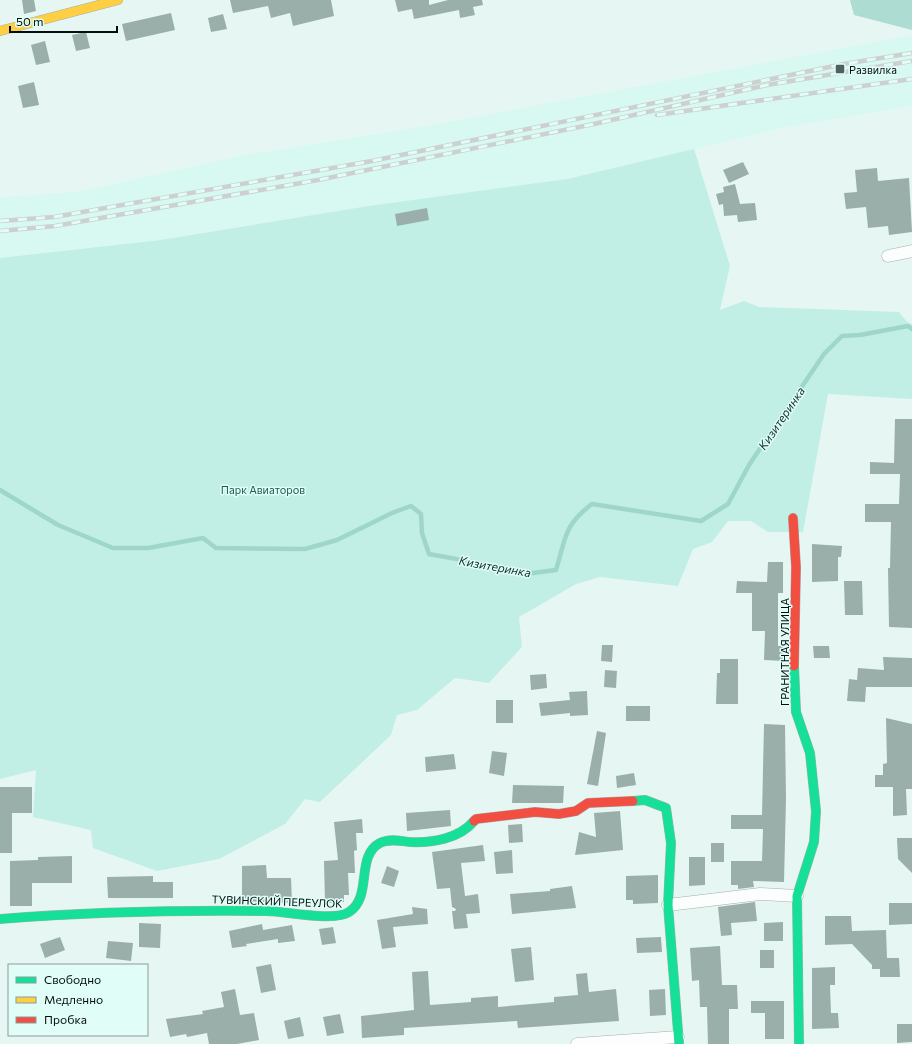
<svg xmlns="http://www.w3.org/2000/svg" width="912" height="1044" viewBox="0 0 912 1044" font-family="Commissioner,sans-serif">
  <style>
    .built { fill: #d8f9f1 }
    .green { fill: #c1eee5 }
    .forest { fill: #addcd3 }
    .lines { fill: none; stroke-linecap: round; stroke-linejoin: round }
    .stream { stroke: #9fd6cb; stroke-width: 4.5 }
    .building { fill: #9aafaa }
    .street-casing { stroke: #a2b0ad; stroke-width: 13 }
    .fast-casing { stroke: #a2b0ad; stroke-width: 10 }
    .slow-casing { stroke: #a2b0ad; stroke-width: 10 }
    .jam-casing { stroke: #a2b0ad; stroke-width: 10 }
    .street { stroke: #fbfefd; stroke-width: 12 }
    .fast { stroke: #16e098; stroke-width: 9 }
    .slow { stroke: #ffcf43; stroke-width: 9 }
    .jam { stroke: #f24e42; stroke-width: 9 }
    .rail-casing { stroke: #ccd0cf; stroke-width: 4.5 }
    .rail { stroke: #e0fdf7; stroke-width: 3; stroke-dasharray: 9; stroke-linecap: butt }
    .poi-dot { fill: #52605d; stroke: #e0fdf7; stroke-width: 1.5 }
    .labels { text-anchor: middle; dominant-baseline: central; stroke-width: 3; stroke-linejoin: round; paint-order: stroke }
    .poi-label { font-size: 11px; fill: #030e0c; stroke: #e0fdf7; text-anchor: start }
    .park-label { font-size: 11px; fill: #1e594f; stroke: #e0fdf7 }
    .street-label { font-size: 11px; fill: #030e0c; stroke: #e0fdf7 }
    .water-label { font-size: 12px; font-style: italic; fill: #0f322c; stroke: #e0fdf7 }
  </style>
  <rect width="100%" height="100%" fill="#e6f7f3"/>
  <path class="built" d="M912 35V106L783 128 419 213 0 283V197L77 192 244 155 415 128Z"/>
  <path class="green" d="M694 149 730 266 720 310 744 301 759 307 899 312 907 322 912 324V399L828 394 803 532H768L751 521H728L712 542 693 549 678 586 600 577 576 584 519 617 522 647 489 683 455 678 417 710 397 715 391 735 320 802 305 799 285 824 219 859 157 871 93 848 91 830 33 817 36 770 0 779V258L161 240 369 206 567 179Z"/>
  <path class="forest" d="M850 0H912V30L854 15Z"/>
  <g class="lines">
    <path class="stream" d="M0 490 58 525 113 548H148L203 538 216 548 305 549 337 540 392 513 411 506 421 514 422 533 429 554 533 573 556 570C566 538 563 526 592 504L701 521 728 504 749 465 824 354 842 336 860 335 908 326 912 329"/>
  </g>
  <g class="building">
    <path d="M22 0H34L36 11 24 14Z"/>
    <path d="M230 0H331L334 16 293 26 290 13 271 18 268 6 233 13Z"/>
    <path d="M395 0H429V5L448 0H482L483 5 473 7 475 15 460 18 459 10 414 19 412 9 398 12Z"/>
    <path d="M171 13 175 30 126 41 122 24Z"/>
    <path d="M223 14 227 29 211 32 208 18Z"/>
    <path d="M86 32 90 48 76 51 72 35Z"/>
    <path d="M45 41 50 62 36 65 31 45Z"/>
    <path d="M34 82 39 105 23 108 18 86Z"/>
    <path d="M743 162 749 174 729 183 723 170Z"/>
    <path d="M877 168 878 181 909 178 912 232 889 235 888 226 868 228 866 207 846 209 844 193 857 192 855 170Z"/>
    <path d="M735 184 740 204 755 203 757 220 738 222 737 215 724 216 723 204 719 205 716 194 724 192 723 187Z"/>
    <path d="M427 208 429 220 397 226 395 214Z"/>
    <path d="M895 419H912V628L889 627 888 568H890L891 522H865V504H899L900 474H870V462L894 463Z"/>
    <path d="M812 544 842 546 841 557H838V581L812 582Z"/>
    <path d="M768 562H783V593H778V646H784V661L764 660 765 631H752V593H736L737 581 767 582Z"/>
    <path d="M844 581H862L863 615H845Z"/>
    <path d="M602 645H613L612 662 601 661Z"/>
    <path d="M813 646H829L830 658H814Z"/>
    <path d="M883 657 912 658V687H866L865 702 847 701 849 679 857 680 858 668 884 670Z"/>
    <path d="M720 659H738V704H716L717 673H720Z"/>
    <path d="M605 670 617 671 616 688 604 687Z"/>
    <path d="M546 674 547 688 531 690 530 675Z"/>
    <path d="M587 691 588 715 570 716V713L541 716 539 703 570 700 569 692Z"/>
    <rect x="496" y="700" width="17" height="23"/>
    <rect x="626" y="706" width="24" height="15"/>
    <path d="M886 718 912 724V789H906L907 815 893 816V787H875V775H883V764L887 763Z"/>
    <path d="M764 724 785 725 786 799 784 882 753 881 754 887 738 889V885H731V861H762L763 829H731V815H762Z"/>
    <path d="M597 731 606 733 598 786 587 784Z"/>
    <path d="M492 751 507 753 504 776 489 773Z"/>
    <path d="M454 754 456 769 426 772 425 757Z"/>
    <path d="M634 773 636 785 617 788 616 776Z"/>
    <path d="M513 785 564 786 563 803H512Z"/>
    <path d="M0 787H32V813H12V853H0Z"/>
    <path d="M450 810 451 826 407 831 406 813Z"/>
    <path d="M620 811 623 850 575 855 579 832 596 837 594 813Z"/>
    <path d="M362 819 363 833H356L357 850 354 851 355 873H348L349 895H344V902L325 903 324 861 338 860 334 822Z"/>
    <path d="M522 824 523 842 509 843 508 825Z"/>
    <path d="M897 838H912V873L898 859Z"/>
    <rect x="711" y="843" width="13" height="19"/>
    <path d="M483 845 485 861 461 863 465 896 478 894 480 913 466 914 468 928 454 929 452 911H455L456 909 452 907 450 888 437 889 432 852Z"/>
    <path d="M512 850 513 873 496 874 494 852Z"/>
    <path d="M72 856V883H32V906H10V861L38 860V857Z"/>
    <path d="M689 857H705V885L689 886Z"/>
    <path d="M266 865 267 878H291L292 903 242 901V866Z"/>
    <path d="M387 866 399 871 394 887 381 883Z"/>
    <path d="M658 875V903L633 904V900H626V876Z"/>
    <path d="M153 876V882H173V898H108L107 877Z"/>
    <path d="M572 886 576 908 512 914 510 894 550 891V889Z"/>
    <path d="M755 902 757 921 731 923 732 935 721 936 718 907Z"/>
    <path d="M889 903H912V924L889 925Z"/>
    <path d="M412 907 427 909 428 924 393 927 396 947 382 949 377 920 413 914Z"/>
    <path d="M825 916H851L852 931 886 930 887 958H899L900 977H880V969H872V965L852 944 825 945Z"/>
    <path d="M783 922V941H764V923Z"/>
    <path d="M139 923 161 924 160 948 139 947Z"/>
    <path d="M262 924 263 930 292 925 295 941 278 943V939L246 944 247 946 232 948 229 931Z"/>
    <path d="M333 927 336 943 322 945 319 929Z"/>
    <path d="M60 937 65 950 45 958 40 944Z"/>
    <path d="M661 937 662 952 637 953 636 938Z"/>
    <path d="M108 941 133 943 131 961 106 958Z"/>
    <path d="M720 946 722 985H737L738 1009H729V1044H708L707 1009V1007H700L699 980 692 981 690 948Z"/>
    <path d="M531 947 534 980 515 982 511 949Z"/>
    <rect x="760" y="950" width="14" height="18"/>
    <path d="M271 964 276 990 261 993 256 967Z"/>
    <path d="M835 967V985H830L831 1013H838L839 1028 812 1029V968Z"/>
    <path d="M428 971 430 1005 471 1002V998L498 996V1007L554 1002V997L578 995 576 974 587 973 589 992 616 989 619 1021 518 1028 517 1021 404 1028V1035L362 1038 361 1016 414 1010 412 972Z"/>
    <path d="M235 989 240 1015 254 1013 259 1040 237 1044H209L207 1033 187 1037 186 1034 170 1037 166 1019 203 1014 202 1011 224 1007 221 992Z"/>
    <path d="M665 989 666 1015 650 1016 649 990Z"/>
    <path d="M751 1001H784V1039H765V1013H751Z"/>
    <path d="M340 1014 344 1033 327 1036 323 1017Z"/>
    <path d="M300 1017 304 1036 288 1039 284 1021Z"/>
    <path d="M897 1024H912V1042L897 1043Z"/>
  </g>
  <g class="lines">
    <defs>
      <g id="street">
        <path d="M888 256 912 251"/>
        <path d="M668 905 760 894 797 896"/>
        <path d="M577 1044 678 1037"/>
      </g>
      <g id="fast">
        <path d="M794 666 796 712 810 753 816 811 814 842 797 896 799 1044"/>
        <path d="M633 801 645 800 666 808 671 843 668 905 679 1044"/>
        <path d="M0 919C88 912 177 910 266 911 285 911 335 922 349 912 373 897 355 856 380 843 389 838 401 841 410 842 432 843 459 839 474 821"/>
      </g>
      <path id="slow" d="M0 31 118 0"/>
      <g id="jam">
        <path d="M793 518 796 567 794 666"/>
        <path d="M474 821 476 819 535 812 559 814 576 811 588 803 633 801"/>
      </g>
    </defs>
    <use href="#street" class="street-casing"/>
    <use href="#fast" class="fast-casing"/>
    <use href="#slow" class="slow-casing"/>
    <use href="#jam" class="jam-casing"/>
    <use href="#street" class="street"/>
    <use href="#fast" class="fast"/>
    <use href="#slow" class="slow"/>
    <use href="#jam" class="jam"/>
    <defs>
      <g id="rail">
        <path d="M657 115 912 79"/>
        <path d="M0 221 54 217 372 161 844 64 912 53"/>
        <path d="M0 231 55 226 318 180 594 124 767 85 912 61"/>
      </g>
    </defs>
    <use href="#rail" class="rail-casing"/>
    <use href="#rail" class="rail"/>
  </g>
  <rect class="poi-dot" x="835" y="64" width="10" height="10" rx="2"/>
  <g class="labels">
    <g class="poi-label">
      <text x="849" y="69">Развилка</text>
    </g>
    <g class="park-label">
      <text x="263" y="489">Парк Авиаторов</text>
    </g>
    <g class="street-label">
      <text transform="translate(784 652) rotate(-90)">ГРАНИТНАЯ УЛИЦА</text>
      <text transform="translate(277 901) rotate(2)">ТУВИНСКИЙ ПЕРЕУЛОК</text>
    </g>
    <g class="water-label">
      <text transform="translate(781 418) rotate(-56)">Кизитеринка</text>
      <text transform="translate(495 566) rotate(10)">Кизитеринка</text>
    </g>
  </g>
  <rect x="8" y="964" width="140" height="72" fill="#e0fdf7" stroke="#889d99"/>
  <rect x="16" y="977" width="20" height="6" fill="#16e098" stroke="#889d99"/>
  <text x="44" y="984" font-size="12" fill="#030e0c">Свободно</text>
  <rect x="16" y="997" width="20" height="6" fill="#ffcf43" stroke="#889d99"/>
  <text x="44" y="1004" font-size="12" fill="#030e0c">Медленно</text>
  <rect x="16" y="1017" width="20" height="6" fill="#f24e42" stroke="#889d99"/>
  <text x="44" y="1024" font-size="12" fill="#030e0c">Пробка</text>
  <path d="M10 26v6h107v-6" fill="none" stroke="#030e0c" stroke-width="2"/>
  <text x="16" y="26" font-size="12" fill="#030e0c" stroke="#e0fdf7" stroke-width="3" paint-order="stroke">50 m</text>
</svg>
